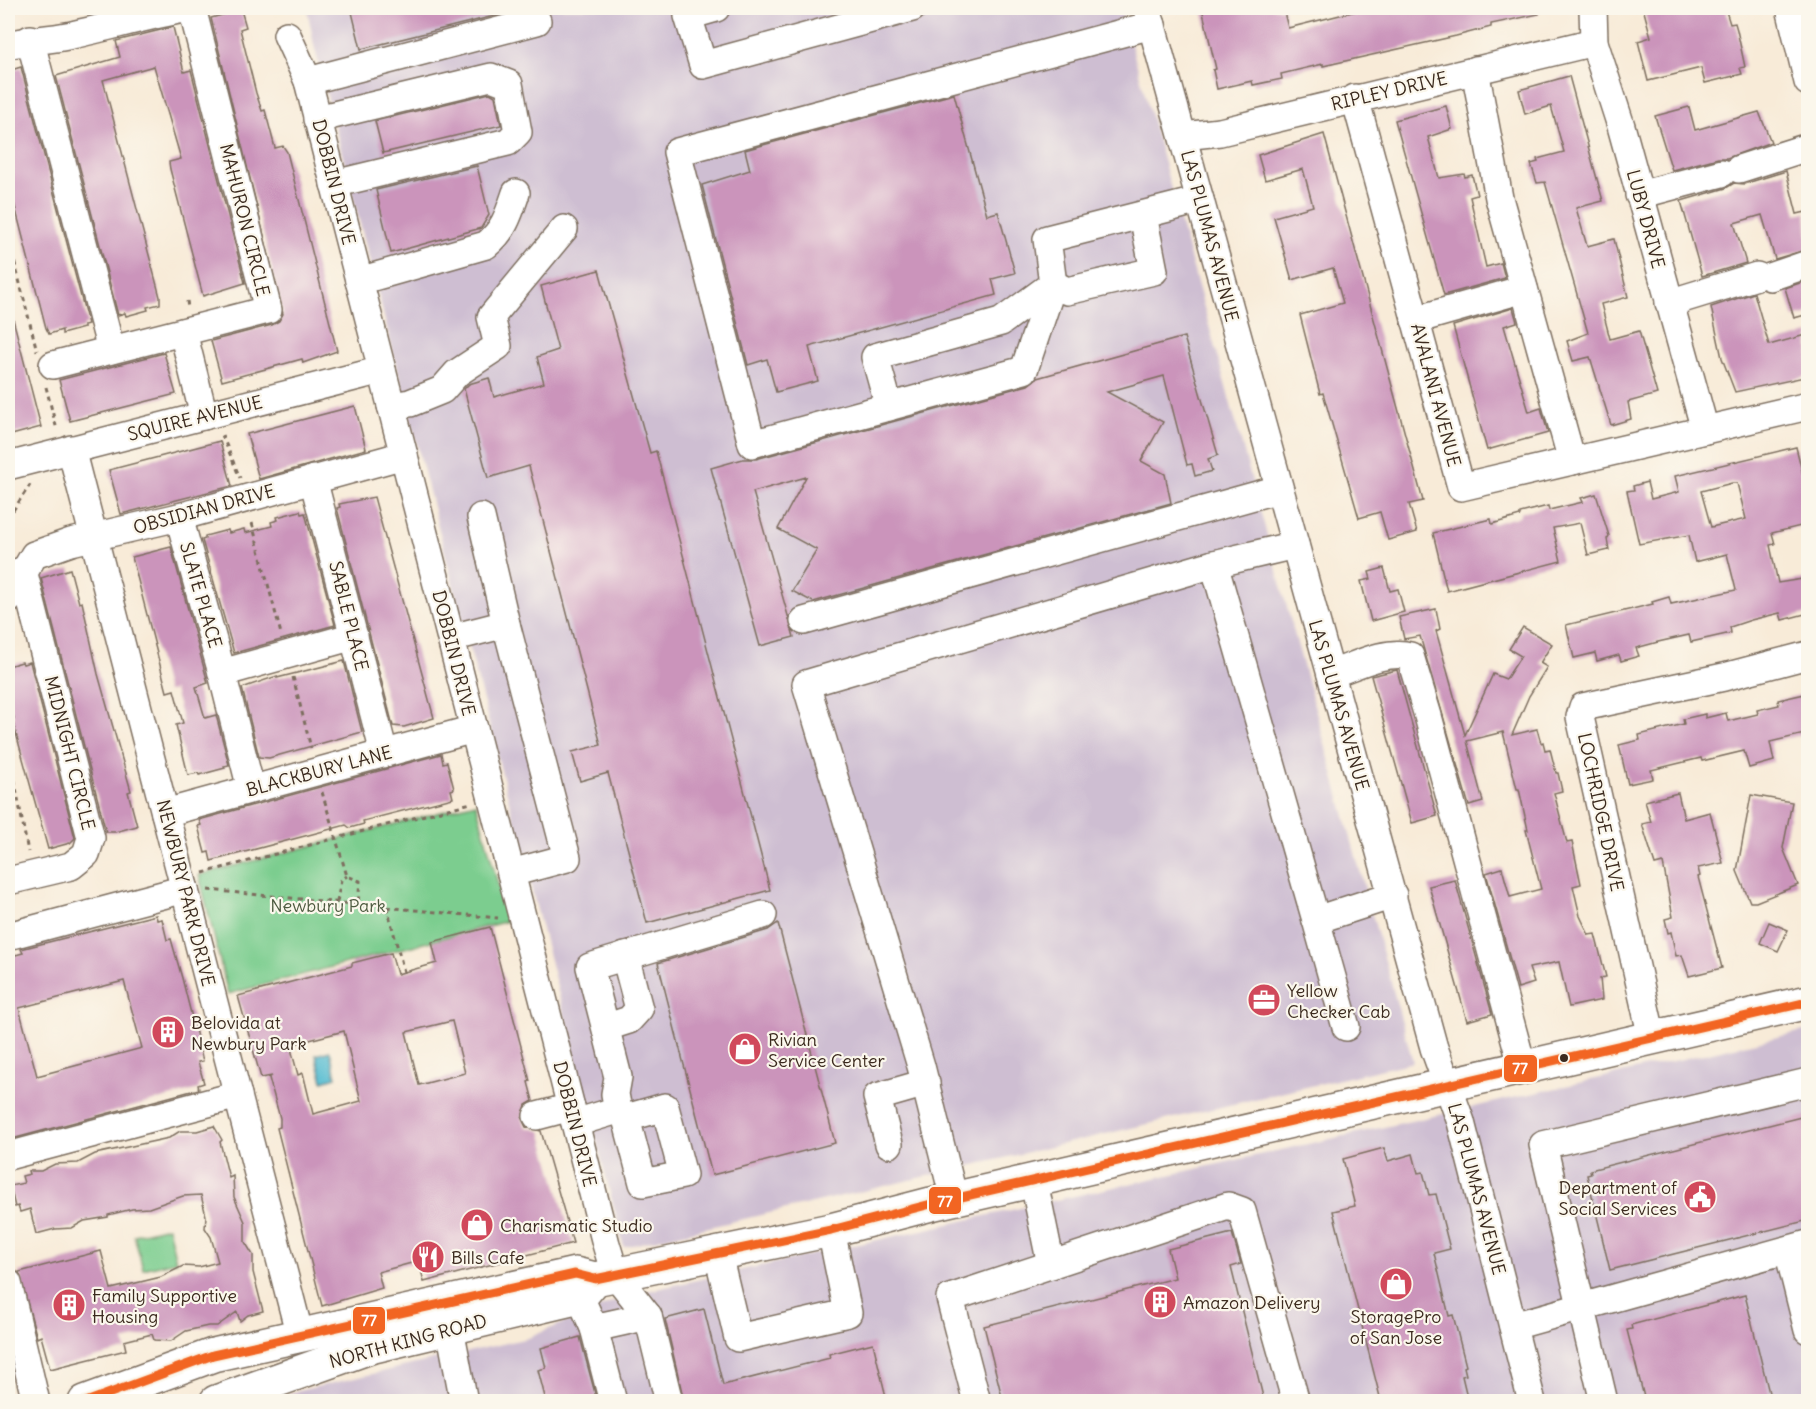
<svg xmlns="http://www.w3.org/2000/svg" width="1816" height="1409" viewBox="0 0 1816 1409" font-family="Delius,sans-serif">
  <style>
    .industrial { fill: #cebed2 }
    .green { fill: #7bcd8f; stroke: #5b7c56; stroke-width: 1.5 }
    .water { fill: #54bcd1; stroke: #487378; stroke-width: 1.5 }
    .building { fill: #cb94bb; fill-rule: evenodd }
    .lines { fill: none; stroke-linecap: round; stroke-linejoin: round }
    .minor-casing { stroke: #7d6e5f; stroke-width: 30 }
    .major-casing { stroke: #7d6e5f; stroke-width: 36 }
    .path { stroke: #7d6e5f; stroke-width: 3; stroke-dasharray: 4.5 4.5; stroke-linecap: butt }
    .minor { stroke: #fff; stroke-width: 27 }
    .major { stroke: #fff; stroke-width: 33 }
    .bus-1-casing { stroke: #fbf7ec; stroke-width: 14 }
    .bus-1 { stroke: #f26522; stroke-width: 9 }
    .bus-dot { fill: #3b2a1e; stroke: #fbf7ec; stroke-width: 2 }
    .labels { text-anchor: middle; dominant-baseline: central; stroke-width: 4.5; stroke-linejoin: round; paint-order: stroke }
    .street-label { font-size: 18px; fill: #3b2a1e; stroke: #fbf7ec }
    .park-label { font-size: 18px; fill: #4e5b40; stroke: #fbf7ec }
    .poi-label { font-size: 18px; fill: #3b2a1e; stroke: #fbf7ec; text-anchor: start }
    .line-badge { stroke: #fbf7ec; stroke-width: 2 }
    .badge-label { font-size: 16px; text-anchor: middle; font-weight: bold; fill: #fff }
  </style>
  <rect width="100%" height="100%" fill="#fbf7ec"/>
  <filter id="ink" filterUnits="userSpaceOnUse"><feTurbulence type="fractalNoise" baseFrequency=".0167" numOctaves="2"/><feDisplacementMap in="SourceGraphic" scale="12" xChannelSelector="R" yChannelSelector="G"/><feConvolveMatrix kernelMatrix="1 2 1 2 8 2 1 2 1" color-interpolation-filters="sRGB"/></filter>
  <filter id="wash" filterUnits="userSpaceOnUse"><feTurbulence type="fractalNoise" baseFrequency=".008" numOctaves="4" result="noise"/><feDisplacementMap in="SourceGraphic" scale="24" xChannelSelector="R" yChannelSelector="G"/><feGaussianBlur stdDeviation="1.35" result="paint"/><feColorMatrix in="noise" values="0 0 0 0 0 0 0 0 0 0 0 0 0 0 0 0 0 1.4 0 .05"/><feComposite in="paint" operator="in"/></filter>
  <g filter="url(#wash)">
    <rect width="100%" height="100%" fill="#f8ebd8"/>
    <g class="industrial">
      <path d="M307 8H1121L1413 1062 624 1247 314 45Z"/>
      <path d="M1808 1030V1401L251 1402 528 1338 630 1295 1474 1107Z"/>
    </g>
    <g class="green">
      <path d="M476 803 508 921 228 994 199 875Z"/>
      <path d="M168 1227 176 1261 143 1269 134 1235Z"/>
    </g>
    <path class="water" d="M330 1051 336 1077 323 1081 316 1055Z"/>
    <g id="blocks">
      <g class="building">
        <path d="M351 8H509L510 12 361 49Z"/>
        <path d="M1202 8H1283L1288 28 1368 8H1538L1539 14 1491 24V27L1456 36 1323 66V64L1281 74 1282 79 1253 85 1252 81 1217 89 1213 70 1216 69Z"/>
        <path d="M1643 8H1725L1730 24 1735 23 1737 30 1745 67 1740 68 1742 74 1705 83 1701 68 1648 81 1638 41 1651 37Z"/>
        <path d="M241 10 246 27 240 29 256 93 262 111 265 110 275 148 283 146 287 152 337 351 303 363 302 359 222 381 211 341 272 325 279 321 283 314 211 18Z"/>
        <path d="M173 27 184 72 191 70 245 283 203 296 170 169 169 162 181 159 154 66 103 80 160 297V304L147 307 148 310 126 316 125 313 118 315 56 76 120 57 116 41Z"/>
        <path d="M21 67 88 324 84 325V328L62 334V330L49 334 46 328 8 179V71Z"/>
        <path d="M1569 76 1603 201 1576 208 1587 246 1614 239 1628 297 1601 304 1610 339 1639 331 1657 394 1628 402 1631 419 1611 425 1590 357 1573 361 1567 341 1588 333 1545 182 1537 183 1531 164 1538 162 1537 159 1564 152 1551 106 1525 114 1519 90Z"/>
        <path d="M490 93 495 96 501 125 383 153 375 121Z"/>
        <path d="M954 94 987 215 998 212 1015 273 992 279 996 295 809 347 818 381 776 392 767 359 748 365 702 185 750 170 745 150Z"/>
        <path d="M1446 106 1452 129 1428 137 1439 178 1464 174 1465 177 1472 175 1477 195 1470 197 1486 267 1501 263 1505 278 1444 295 1395 120Z"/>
        <path d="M1689 107 1695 130 1759 112 1771 142 1727 158H1718L1672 170 1655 116Z"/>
        <path d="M1324 134 1423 501 1409 504 1417 532 1388 540 1380 512 1359 518 1323 393 1320 394 1300 315 1343 303 1333 268 1292 280 1274 217 1313 206 1303 169 1265 180 1258 155Z"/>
        <path d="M477 166 489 215 481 228 391 253 376 190Z"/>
        <path d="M1786 171 1797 214 1806 212 1809 249 1775 259 1762 215 1734 223 1746 263 1702 276 1681 201 1726 188 1734 183 1744 184Z"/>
        <path d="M599 270 650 453 656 451 770 890 647 923 608 773 580 781 572 752 601 745 529 466 488 478 464 389 469 384 489 378 494 397 544 383 537 357 558 350 541 286Z"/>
        <path d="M1809 280V314L1794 318 1785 288Z"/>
        <path d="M1754 293 1769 345 1809 334V376L1735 392 1722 358 1711 307Z"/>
        <path d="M1513 308 1517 322 1504 326 1529 412 1541 408 1548 433 1487 450 1453 326Z"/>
        <path d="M8 319H13L41 427 8 436Z"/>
        <path d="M1184 337 1218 455 1208 459 1212 471 1195 476 1192 464 1187 465 1164 376 1107 392 1163 422 1141 461 1165 474 1171 503 813 602 792 591 817 550 778 529 806 477 753 492 794 637 760 646 711 468 743 459H756L1028 385 1037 378Z"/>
        <path d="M164 353 176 394 70 421 59 380Z"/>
        <path d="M355 406 366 449 259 479 247 434Z"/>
        <path d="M220 441 232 486 121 514 109 470Z"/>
        <path d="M1796 447 1809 499V524L1772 533 1775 544 1770 545 1778 583 1809 578V613L1782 620 1780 613 1751 620 1730 627 1731 633 1691 642 1689 635 1658 642 1636 648 1639 656 1621 661 1619 655 1597 661 1595 653 1574 658 1566 625 1653 604 1652 602 1669 597 1671 604 1736 590 1727 554 1695 562 1689 535 1639 544 1627 491 1634 490 1633 486 1647 482 1651 499 1679 492 1675 476ZM1732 483H1737L1746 519 1711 527 1701 491Z"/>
        <path d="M1596 494 1609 536 1607 539 1609 550 1588 555 1580 523 1553 528 1561 561 1447 591 1433 533 1491 519 1492 524 1520 516V513L1548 506 1549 510 1583 502 1581 498Z"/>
        <path d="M374 497 434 718 404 727 393 726 337 508 340 507 339 504Z"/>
        <path d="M300 511 301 514 305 513 335 625 234 653 202 540 205 539V536L228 530 229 533 244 529 245 533 272 526 271 522 278 520 277 517Z"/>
        <path d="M171 547 208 683 196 687 205 718 216 715 229 765 224 766 225 768 199 775 198 773 188 775 176 725 183 723 174 690 167 692 132 557Z"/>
        <path d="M1384 568 1390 591 1398 589 1404 612 1371 621 1361 581 1371 579 1369 572Z"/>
        <path d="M70 569 79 603 82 602 98 674 131 791 128 792 137 826 115 832H106L41 578Z"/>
        <path d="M1436 609 1440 629 1436 631 1465 735 1493 674 1506 679 1521 656 1509 649 1523 627 1552 644 1540 663 1547 667 1529 696 1512 735 1537 729 1541 743 1543 742 1545 750 1550 749 1556 773H1558L1562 791 1554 793 1567 843 1572 842 1581 884 1573 886 1580 916 1589 935 1595 934 1606 977 1600 978 1602 1000 1569 1007 1559 962 1529 968 1534 983 1518 988 1486 873 1502 868 1510 897 1541 889 1526 830H1528L1519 789H1517L1503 732 1467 741 1483 802 1469 806 1420 636 1404 639 1399 617Z"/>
        <path d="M344 661 362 732 269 758 259 757 242 688 277 676V678Z"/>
        <path d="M22 662 23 664 30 662 75 838 70 843 48 849 12 719 14 718 8 694V666Z"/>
        <path d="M1397 670 1437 816 1412 823 1371 676Z"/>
        <path d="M1809 693V733L1770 742 1774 761 1749 768 1744 751 1702 761 1701 758 1651 770 1653 779 1628 784 1619 745 1640 740 1639 735 1684 724 1683 719 1705 714V718L1726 713 1728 721 1758 714 1757 710 1779 705 1778 700Z"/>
        <path d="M441 754 443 763 447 762 454 789 451 790 453 798 363 821 364 824 350 828 346 825 211 861 209 852 205 853 198 826 201 825 199 820Z"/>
        <path d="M1678 793 1684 819 1710 812 1723 863 1698 868 1700 876 1698 877 1722 968 1689 976 1682 955 1676 956 1671 932 1668 933 1665 919 1673 917 1663 863 1655 865 1642 824 1651 822 1645 801Z"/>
        <path d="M1751 795 1792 802 1783 848 1798 885 1756 902H1750L1737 871Z"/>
        <path d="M1455 880 1492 1014 1467 1021 1429 886Z"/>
        <path d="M156 915 157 920 162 919 167 940 171 939 182 978 203 1061 198 1062 204 1083 198 1085 199 1089 8 1140V957L23 953 21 949ZM124 981 142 1048 37 1076 19 1008Z"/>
        <path d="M1769 922 1788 930 1778 951 1760 943Z"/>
        <path d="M778 923 835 1143 712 1175 658 963 768 930Z"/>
        <path d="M490 927 530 1081 528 1082 533 1101 526 1105 522 1119 526 1127 541 1131 573 1243 424 1282 419 1261 378 1272 382 1288 322 1306 277 1128 280 1127V1118L269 1078 272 1076 261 1078 238 996 352 966V963L391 953 397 974 437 963 432 942ZM452 1021 465 1073 419 1085 406 1032ZM344 1031 361 1101 313 1114 303 1073 298 1075 290 1045Z"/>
        <path d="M1809 1115V1220L1610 1270 1587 1175 1591 1174 1590 1170Z"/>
        <path d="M214 1126 222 1140 220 1142 229 1178 233 1176 234 1197 245 1222V1242L253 1255V1272L263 1311 248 1315 240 1321 237 1312 217 1326H208L186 1331 171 1341 154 1340 152 1334 124 1341 126 1350 50 1369 41 1336 37 1338 19 1272 101 1251 111 1289 161 1277 183 1266 199 1267 218 1262 211 1237 205 1228 206 1216 201 1195 183 1196 149 1208 132 1209 108 1215V1217L84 1221 72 1228 55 1229 36 1234 30 1209 20 1212 18 1206 15 1207 10 1186 24 1183 22 1176 30 1174 29 1171H41L55 1164 78 1163 95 1154 169 1138 180 1131H197Z"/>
        <path d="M1384 1148 1388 1161 1413 1154 1418 1173 1423 1172 1429 1195 1436 1194 1450 1249 1434 1253 1449 1316 1453 1315 1466 1366 1464 1367 1466 1375 1462 1376 1468 1401H1381L1333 1211 1355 1206 1343 1159Z"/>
        <path d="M1232 1233 1241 1264 1231 1267 1264 1401H1003L984 1326 1175 1278 1168 1249Z"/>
        <path d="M1745 1295 1771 1401H1645L1627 1330 1632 1329 1631 1325Z"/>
        <path d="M704 1309 723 1385 830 1358 829 1354 873 1343 887 1401H684L665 1319Z"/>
        <path d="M580 1337 597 1401H546L538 1370 546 1368 541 1348Z"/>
      </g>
    </g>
  </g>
  <g filter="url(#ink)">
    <use href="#blocks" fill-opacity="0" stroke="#7d6e5f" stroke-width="1.5"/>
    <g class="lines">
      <defs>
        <g id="minor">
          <path d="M716 8 688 16 703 65 912 8"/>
          <path d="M1147 8 1434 1048 1461 1122 1532 1402"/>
          <path d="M1593 8 1594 42 1621 126 1705 430"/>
          <path d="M1790 8 1808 82"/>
          <path d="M287 35 308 81 606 1244 615 1274 648 1316 669 1402"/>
          <path d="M30 39 111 350"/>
          <path d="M8 45C27 40 48 40 67 36 109 27 149 15 190 8"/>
          <path d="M1475 70 1499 198 1572 461"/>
          <path d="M308 81 537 21"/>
          <path d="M1355 98 1461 487 1808 406"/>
          <path d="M317 119 491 77 509 84 518 132 508 142 334 184"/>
          <path d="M1183 136 1220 132 1594 42"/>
          <path d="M1739 169 1808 147"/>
          <path d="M1639 195 1722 173"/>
          <path d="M1143 215 1154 271 1067 291 1053 284 1024 370 752 444 677 152 1152 25"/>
          <path d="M1770 277 1808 264"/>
          <path d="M359 281 486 245C504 231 509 214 516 193"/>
          <path d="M1669 303 1757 276"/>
          <path d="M1415 320 1524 289"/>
          <path d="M183 332 204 416"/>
          <path d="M53 365 268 310 192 8"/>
          <path d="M391 406 410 403 442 390 457 373 498 346 491 317 564 229"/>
          <path d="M889 407 875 357 1001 322 1053 284 1047 239 1200 200"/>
          <path d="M71 449 300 1336"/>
          <path d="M8 466 382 370"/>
          <path d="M313 479 384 753"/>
          <path d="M179 517 222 673 354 636"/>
          <path d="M481 517 506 624"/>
          <path d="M1295 545 1214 564 1316 920"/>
          <path d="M8 600 34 555 71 542 179 517 404 455"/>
          <path d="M804 621 1279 489"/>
          <path d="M451 638 506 624 567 858 511 873"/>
          <path d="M222 673 251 789"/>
          <path d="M1331 674C1353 667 1386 649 1410 656L1428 716 1523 1069"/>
          <path d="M165 813 474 729"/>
          <path d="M8 881 71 866 86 854 91 838 23 570"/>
          <path d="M8 936 185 889"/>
          <path d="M607 1027 629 1020 639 1009 625 956"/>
          <path d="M1346 1027 1316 920 1393 895"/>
          <path d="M1652 1038 1580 717 1583 707 1724 677 1808 655"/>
          <path d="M618 1110 615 1094 618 1077 590 967 763 915"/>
          <path d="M537 1116 571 1107"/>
          <path d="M575 1123 618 1110 626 1118 643 1183 683 1175 665 1107 626 1118"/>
          <path d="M889 1144 877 1097 926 1083"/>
          <path d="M8 1156 238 1095"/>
          <path d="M1034 1182 1051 1265"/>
          <path d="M954 1199 921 1066 806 684 1214 564"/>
          <path d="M1788 1250 1808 1330"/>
          <path d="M718 1254 738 1338 848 1313 831 1230"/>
          <path d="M8 1283 36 1402"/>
          <path d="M580 1297 594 1328 613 1402"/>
          <path d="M1513 1326 1808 1244"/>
          <path d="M450 1328 464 1402"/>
          <path d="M594 1328 648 1316"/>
          <path d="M977 1402 950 1298 1228 1206 1242 1211 1296 1402"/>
          <path d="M1604 1402 1543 1145 1808 1082"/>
        </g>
        <g id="major">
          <path d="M85 1402 213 1355 575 1274 595 1279 831 1230 931 1204 1808 1002"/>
          <path d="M216 1402 370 1347 580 1297 595 1279"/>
        </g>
      </defs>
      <use href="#minor" class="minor-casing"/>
      <use href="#major" class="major-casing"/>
      <g class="path">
        <path d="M8 236 37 351"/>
        <path d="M187 301 188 308"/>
        <path d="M46 387 57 430"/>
        <path d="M222 435 240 478"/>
        <path d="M8 518 30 485"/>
        <path d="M252 523 281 634"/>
        <path d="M293 677 311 748"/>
        <path d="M8 745 28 852"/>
        <path d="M322 792 347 876 360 881 358 904"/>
        <path d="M203 873 471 803"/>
        <path d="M208 890 498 918"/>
        <path d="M337 902 341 880 347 876"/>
        <path d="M387 907 404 972"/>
      </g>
      <use href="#minor" class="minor"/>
      <use href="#major" class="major"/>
      <defs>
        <path id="bus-1" d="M86 1402 213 1355 575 1274 595 1279 831 1230 931 1204 1808 1002"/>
      </defs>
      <use href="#bus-1" class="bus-1-casing"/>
      <use href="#bus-1" class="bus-1"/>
    </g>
  </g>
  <defs>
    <symbol id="office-disc" viewBox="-11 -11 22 22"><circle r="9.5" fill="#d1495b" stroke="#fbf7ec"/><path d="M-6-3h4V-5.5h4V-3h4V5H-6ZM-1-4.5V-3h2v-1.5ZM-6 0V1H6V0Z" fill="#fff"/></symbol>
    <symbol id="building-disc" viewBox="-11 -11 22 22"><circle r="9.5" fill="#d1495b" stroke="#fbf7ec"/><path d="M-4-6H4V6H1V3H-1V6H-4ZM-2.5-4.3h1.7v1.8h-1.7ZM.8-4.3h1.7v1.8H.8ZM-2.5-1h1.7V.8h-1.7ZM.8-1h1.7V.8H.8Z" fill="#fff"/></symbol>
    <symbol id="shop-disc" viewBox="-11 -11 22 22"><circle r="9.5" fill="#d1495b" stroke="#fbf7ec"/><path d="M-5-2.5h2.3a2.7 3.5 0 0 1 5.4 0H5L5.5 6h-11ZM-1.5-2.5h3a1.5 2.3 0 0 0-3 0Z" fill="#fff"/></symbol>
    <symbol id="civic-disc" viewBox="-11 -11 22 22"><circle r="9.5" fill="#d1495b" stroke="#fbf7ec"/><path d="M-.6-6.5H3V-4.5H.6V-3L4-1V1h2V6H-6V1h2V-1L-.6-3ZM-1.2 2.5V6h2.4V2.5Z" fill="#fff"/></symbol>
    <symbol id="restaurant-disc" viewBox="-11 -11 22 22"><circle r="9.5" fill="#d1495b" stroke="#fbf7ec"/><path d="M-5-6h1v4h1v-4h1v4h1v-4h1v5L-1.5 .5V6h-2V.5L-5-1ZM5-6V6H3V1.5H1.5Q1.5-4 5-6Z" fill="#fff"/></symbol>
  </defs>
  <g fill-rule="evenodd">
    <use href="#office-disc" x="1245" y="981" width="38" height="38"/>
    <use href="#building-disc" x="149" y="1013" width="38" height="38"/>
    <use href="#shop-disc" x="726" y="1030" width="38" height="38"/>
    <use href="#civic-disc" x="1681" y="1178" width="38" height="38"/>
    <use href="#shop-disc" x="458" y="1206" width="38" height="38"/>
    <use href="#restaurant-disc" x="409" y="1238" width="38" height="38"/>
    <use href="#shop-disc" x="1377" y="1265" width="38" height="38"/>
    <use href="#building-disc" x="1141" y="1283" width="38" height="38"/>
    <use href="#building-disc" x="50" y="1286" width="38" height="38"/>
  </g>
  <circle class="bus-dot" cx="1564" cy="1058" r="5"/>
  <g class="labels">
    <g class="street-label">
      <text transform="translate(1389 91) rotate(-13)">RIPLEY DRIVE</text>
      <text transform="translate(334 182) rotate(76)">DOBBIN DRIVE</text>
      <text transform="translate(1646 219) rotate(75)">LUBY DRIVE</text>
      <text transform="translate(245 220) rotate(76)">MAHURON CIRCLE</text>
      <text transform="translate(1210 236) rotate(75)">LAS PLUMAS AVENUE</text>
      <text transform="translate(1436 395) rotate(75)">AVALANI AVENUE</text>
      <text transform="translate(195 418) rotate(-14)">SQUIRE AVENUE</text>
      <text transform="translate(204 509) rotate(-15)">OBSIDIAN DRIVE</text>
      <text transform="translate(201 595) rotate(74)">SLATE PLACE</text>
      <text transform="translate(349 616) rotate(76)">SABLE PLACE</text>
      <text transform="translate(454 653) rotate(76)">DOBBIN DRIVE</text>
      <text transform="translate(1339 705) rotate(74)">LAS PLUMAS AVENUE</text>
      <text transform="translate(70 753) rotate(76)">MIDNIGHT CIRCLE</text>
      <text transform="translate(319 771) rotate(-15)">BLACKBURY LANE</text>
      <text transform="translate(1601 812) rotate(78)">LOCHRIDGE DRIVE</text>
      <text transform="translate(186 893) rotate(76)">NEWBURY PARK DRIVE</text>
      <text transform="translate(575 1124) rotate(76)">DOBBIN DRIVE</text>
      <text transform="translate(1477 1189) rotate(75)">LAS PLUMAS AVENUE</text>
      <text transform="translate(408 1341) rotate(-15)">NORTH KING ROAD</text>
    </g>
    <g class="park-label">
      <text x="328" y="905">Newbury Park</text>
    </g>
    <g class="poi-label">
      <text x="1287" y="990">Yellow<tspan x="1287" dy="21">Checker Cab</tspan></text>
      <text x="191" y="1022">Belovida at<tspan x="191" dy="21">Newbury Park</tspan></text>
      <text x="768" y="1039">Rivian<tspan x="768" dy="21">Service Center</tspan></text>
      <text x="1677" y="1187" text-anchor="end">Department of<tspan x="1677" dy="21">Social Services</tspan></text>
      <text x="500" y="1225">Charismatic Studio</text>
      <text x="451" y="1257">Bills Cafe</text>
      <text x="92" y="1295">Family Supportive<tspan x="92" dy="21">Housing</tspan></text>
      <text x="1183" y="1302">Amazon Delivery</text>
      <text x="1396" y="1316" text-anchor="middle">StoragePro<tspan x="1396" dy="21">of San Jose</tspan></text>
    </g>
  </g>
  <g class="line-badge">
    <rect x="1503" y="1054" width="35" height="29" rx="6" fill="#f26522"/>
    <rect x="928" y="1186" width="34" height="29" rx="6" fill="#f26522"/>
    <rect x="352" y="1306" width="34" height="29" rx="6" fill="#f26522"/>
  </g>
  <g class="badge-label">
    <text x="1520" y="1074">77</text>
    <text x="945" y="1207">77</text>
    <text x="369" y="1326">77</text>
  </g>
  <rect width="1816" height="1409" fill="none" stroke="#fbf7ec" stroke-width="30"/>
</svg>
